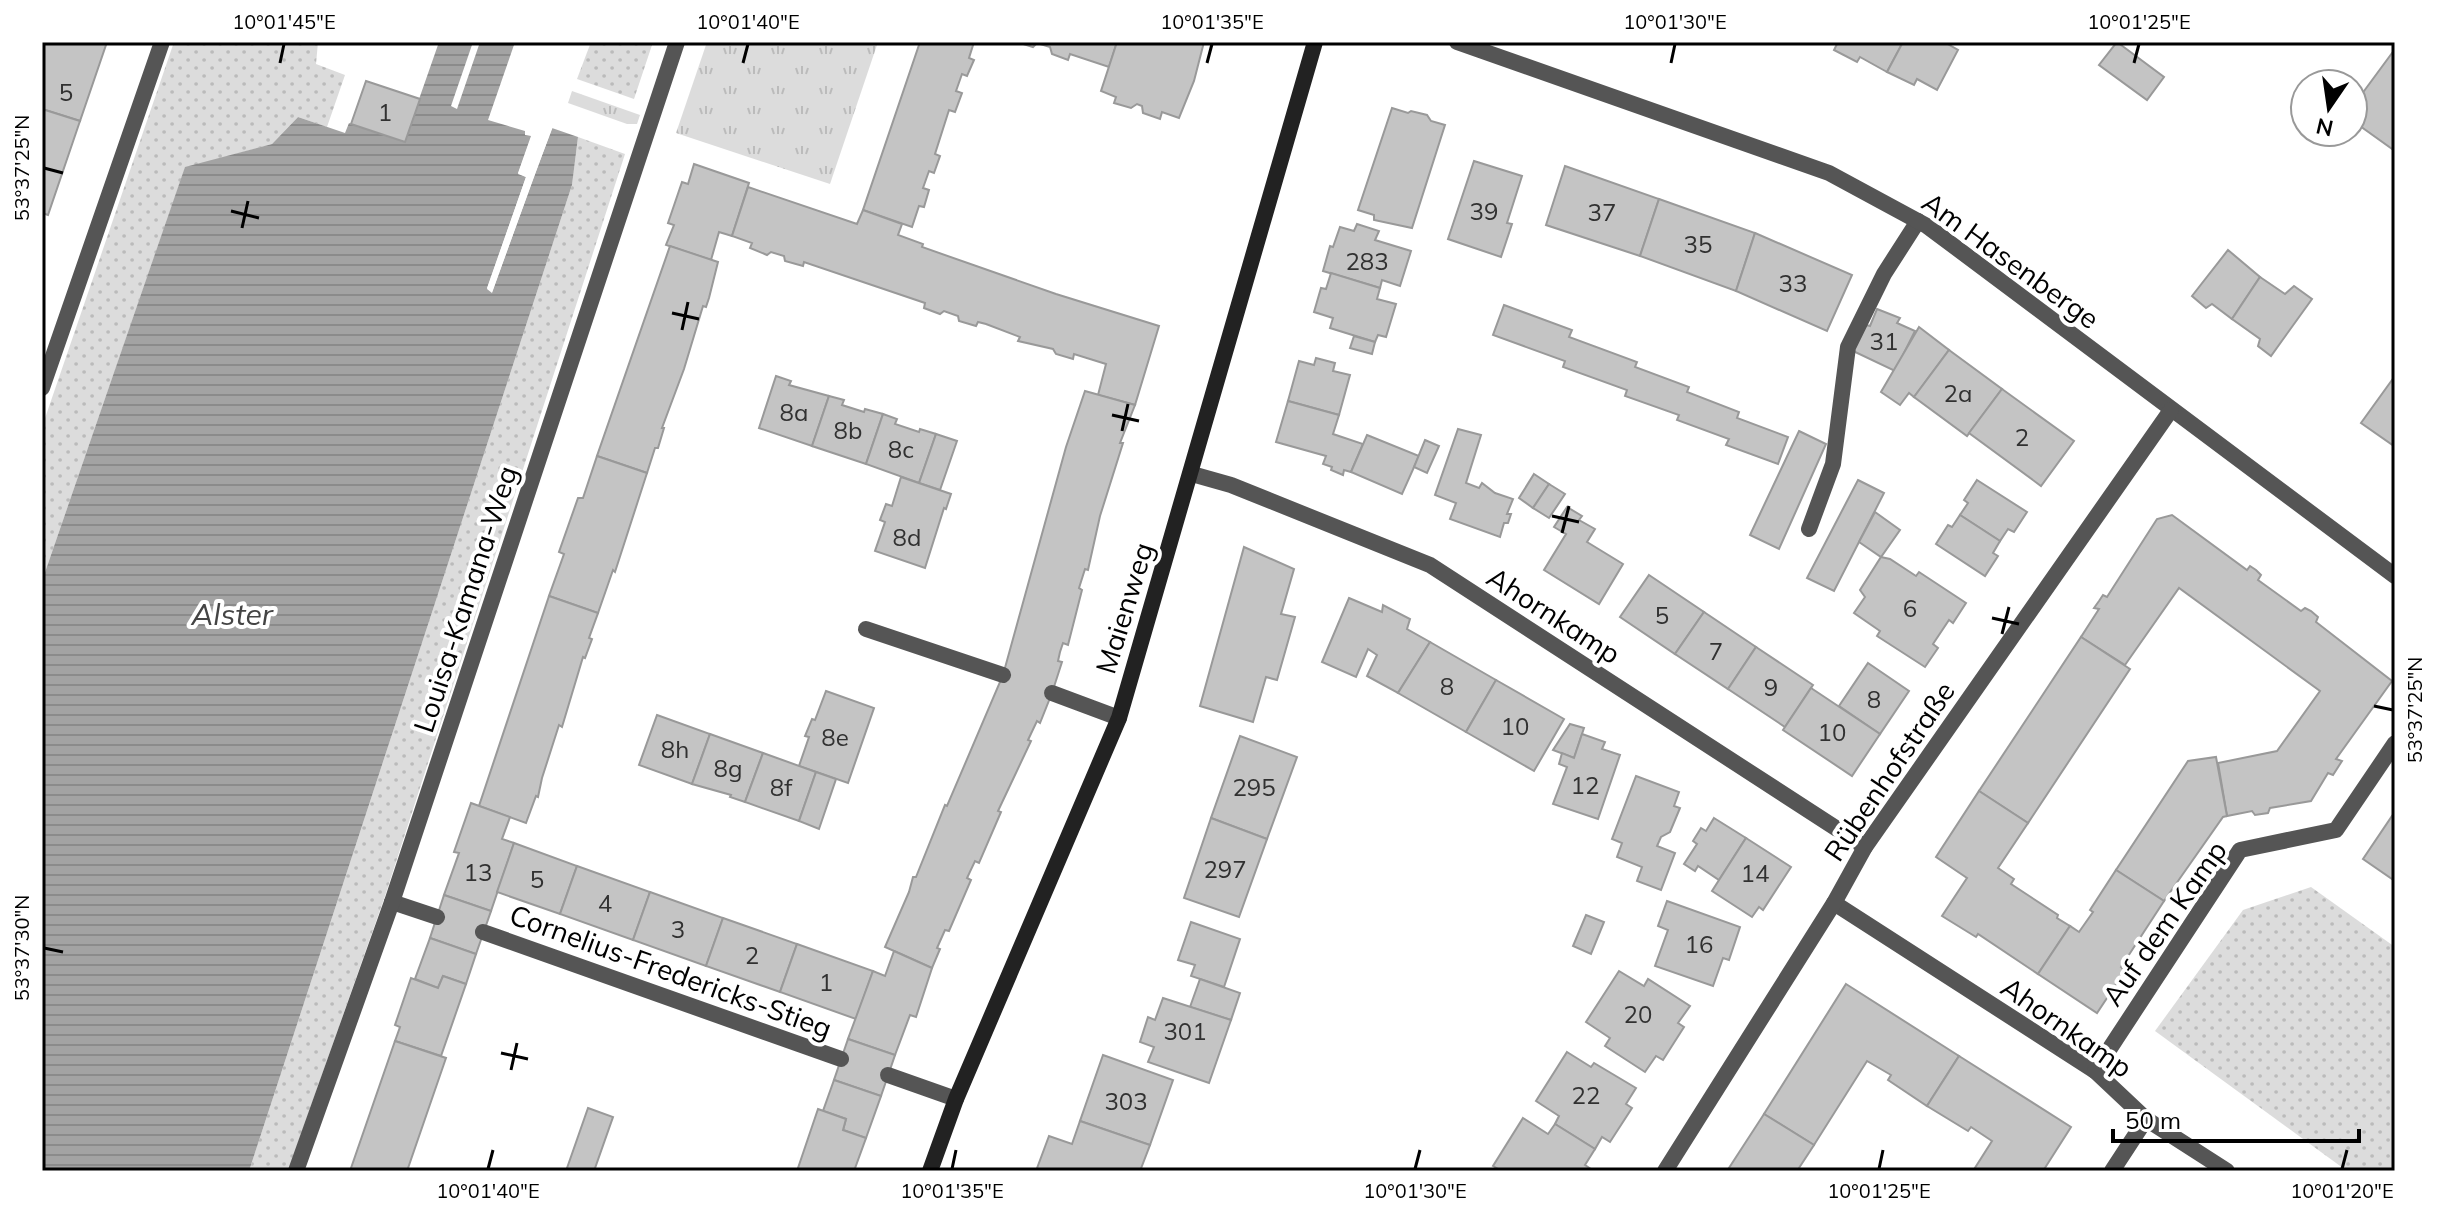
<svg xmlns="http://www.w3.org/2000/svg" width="2437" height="1213" viewBox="0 0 2437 1213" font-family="Mulish,sans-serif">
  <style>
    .grass { fill: url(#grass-tufts) }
    .park { fill: url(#park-dots) }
    .water { fill: url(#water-rules) }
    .pier { fill: #fff }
    .building { fill: #c4c4c4; stroke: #999; stroke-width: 2 }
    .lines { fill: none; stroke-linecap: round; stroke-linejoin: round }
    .lane { stroke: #555; stroke-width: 16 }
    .street { stroke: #555; stroke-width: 16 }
    .secondary { stroke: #222; stroke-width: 16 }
    .ticks { fill: none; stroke: #000; stroke-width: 3 }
    .labels { text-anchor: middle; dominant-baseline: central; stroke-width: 8; stroke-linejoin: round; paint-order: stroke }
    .number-label { font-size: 24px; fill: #313131 }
    .street-label { font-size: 28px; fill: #000; stroke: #fff }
    .water-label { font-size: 30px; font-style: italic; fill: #444; stroke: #fff }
    .neatline { fill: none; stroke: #000; stroke-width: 3 }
    .ticks-label { font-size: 20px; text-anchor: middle; fill: #000 }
  </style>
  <defs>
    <pattern id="grass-tufts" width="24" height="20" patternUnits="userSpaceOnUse" patternTransform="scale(2)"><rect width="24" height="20" fill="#dcdcdc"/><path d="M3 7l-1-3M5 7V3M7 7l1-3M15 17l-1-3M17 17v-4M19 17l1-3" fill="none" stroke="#bbb"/></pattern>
    <pattern id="park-dots" width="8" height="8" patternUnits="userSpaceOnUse" patternTransform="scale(2)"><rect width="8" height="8" fill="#dcdcdc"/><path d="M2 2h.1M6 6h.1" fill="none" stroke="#bbb" stroke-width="1.8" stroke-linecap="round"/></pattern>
    <pattern id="water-rules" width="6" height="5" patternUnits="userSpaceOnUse" patternTransform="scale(2)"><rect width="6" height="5" fill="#a3a3a3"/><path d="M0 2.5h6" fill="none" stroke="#8b8b8b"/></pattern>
  </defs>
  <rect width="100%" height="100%" fill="#fff"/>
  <g class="grass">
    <path d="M707 42H878L830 184 676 133Z"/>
    <path d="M572 91 640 115 637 124H627L568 103Z"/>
  </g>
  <g class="park">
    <path d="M174 42H318L316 64 345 75 327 127 298 117 272 144 185 168 42 581V427Z"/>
    <path d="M591 42H653L634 99 577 79Z"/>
    <path d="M578 137 625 154 385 896 288 1171H249L572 185Z"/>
    <path d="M2311 887 2395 947V1171H2347L2155 1031 2243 910Z"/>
  </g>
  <path class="water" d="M439 42H473L451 106 457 109 480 42H515L488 120 525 131V135L531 136 518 173 526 177 487 288 492 292 552 128 578 137 572 185 249 1171H42V581L185 167 272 144 298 117 345 133 349 123 404 142Z"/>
  <path class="pier" d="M554 124 533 179 492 293 487 289 526 177 518 174 533 132 535 137 523 171 530 175 549 126Z"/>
  <g class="building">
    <path d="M44 42H107L80 121 42 109V49Z"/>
    <path d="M920 42H974L969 58 974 60 967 76 962 74 956 91 962 93 955 112 949 110 935 154 940 156 934 173 929 171 923 188 929 190 924 207 919 206 912 227 863 210Z"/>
    <path d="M1017 42H1117L1109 67 1070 54 1068 60 1052 54 1050 47 1037 43 1033 47Z"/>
    <path d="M1117 42H1204L1194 81 1179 118 1162 112 1160 119 1143 113 1142 106 1137 104 1131 108 1114 103 1116 97 1101 91Z"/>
    <path d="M1838 42H1903L1887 72 1860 57 1857 62 1834 50Z"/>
    <path d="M1903 42H1944L1958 50 1937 90 1917 79 1914 85 1887 72Z"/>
    <path d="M2117 42 2164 77 2147 100 2099 65Z"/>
    <path d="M2395 49V151L2353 121V106Z"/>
    <path d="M366 81 420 99 405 142 351 124Z"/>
    <path d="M1392 108 1408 113 1411 111 1427 115 1431 121 1445 125 1412 228 1374 220V215L1358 210Z"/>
    <path d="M42 109 80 121 48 215 42 213Z"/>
    <path d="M1474 161 1522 176 1507 223 1512 224 1501 257 1448 239Z"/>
    <path d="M694 164 749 183 732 236 719 232 711 260 666 245 674 225 668 223 682 182 688 184Z"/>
    <path d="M1565 166 1659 199 1640 256 1546 225Z"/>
    <path d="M748 187 857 224 863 210 902 224 898 235 923 244 922 247 1056 294 1159 326 1135 405 1098 395 1106 364 1074 354 1073 359 1056 354 1053 349 1018 341 1020 337 986 324 978 322 976 326 959 321 958 316 944 311 940 314 924 308 925 303 804 262 803 266 785 261 784 256 771 252 767 255 750 248 752 243 732 236Z"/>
    <path d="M1659 199 1755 233 1736 291 1640 256Z"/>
    <path d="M1357 224 1379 231 1375 240 1411 251 1400 286 1382 280 1380 288 1323 271 1330 246 1333 247 1340 227 1354 231Z"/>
    <path d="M1755 233 1852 275 1827 331 1736 291Z"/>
    <path d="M670 246 718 262 709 298 706 307 703 306 684 369 662 428H664L658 448H655L647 473 597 456Z"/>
    <path d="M2228 250 2260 277 2232 319 2212 304 2206 308 2192 296Z"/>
    <path d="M1331 273 1380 288 1377 299 1396 304 1386 337 1378 335 1375 342 1330 328 1333 318 1314 312 1321 288 1326 289Z"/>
    <path d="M2260 277 2285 294 2294 286 2312 299 2271 356 2258 346 2260 339 2232 319Z"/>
    <path d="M1504 305 1572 330 1569 337 1637 362 1635 367 1689 387 1687 392 1739 412 1737 418 1788 437 1778 464 1726 445 1729 439 1677 420 1679 415 1625 396 1627 390 1563 367 1565 361 1493 335Z"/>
    <path d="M1877 309 1900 318 1897 323 1915 331 1895 371 1853 351 1866 325 1870 326Z"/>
    <path d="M1919 327 1949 350 1914 397 1909 393 1900 405 1881 392Z"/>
    <path d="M1354 336 1375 342 1372 354 1350 348Z"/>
    <path d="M1949 350 2002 389 1967 436 1914 397Z"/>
    <path d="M1316 358 1335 363 1333 371 1350 375 1339 415 1288 401 1299 361 1314 365Z"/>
    <path d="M776 376 791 381 789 385 829 396 812 446 759 428Z"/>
    <path d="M2392 380 2395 383 2394 446 2361 423Z"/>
    <path d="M2002 389 2074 441 2041 486 1969 433Z"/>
    <path d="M1085 391 1135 405 1120 443H1123L1100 516 1088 570 1085 569 1079 588 1082 590 1068 645 1063 643 1060 652 1058 661 1062 662 1052 693 1040 723 1037 721 1028 740 1031 741 998 811 1001 812 979 863 975 861 967 878 971 880 949 931 945 930 937 948 940 949 932 968 885 947 909 892 913 877H916L945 805 947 806 1003 675 1066 447Z"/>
    <path d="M829 396 844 400 842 405 864 412 865 409 883 414 866 464 812 446Z"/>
    <path d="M1288 401 1339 415 1333 434 1363 444 1351 472 1344 470 1343 475 1331 470 1332 467 1323 464 1326 456 1276 442Z"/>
    <path d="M883 414 897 419 895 424 919 432 920 429 936 434 919 483 866 464Z"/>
    <path d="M1458 429 1481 435 1466 483 1479 488 1482 483 1495 493 1513 499 1507 514H1511L1508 523H1504L1500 537 1450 519 1456 503 1435 495Z"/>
    <path d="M1799 431 1826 444 1779 549 1750 535Z"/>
    <path d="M936 434 957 441 940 490 919 483Z"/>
    <path d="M1367 435 1419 456 1402 494 1351 472Z"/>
    <path d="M1425 440 1439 446 1427 473 1414 467Z"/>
    <path d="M597 456 647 473 615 572 613 570 598 613 549 596 564 554 559 552 578 498H583Z"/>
    <path d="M1534 474 1549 484 1533 508 1519 498Z"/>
    <path d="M901 477 951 494 946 509 944 508 925 568 875 551 885 522 880 520 886 504 892 506Z"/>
    <path d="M1858 480 1884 493 1834 591 1807 578Z"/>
    <path d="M1977 480 2027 512 2014 532 2008 529 2000 541 1960 515 1968 503 1964 500Z"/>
    <path d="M1549 484 1565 494 1549 518 1533 508Z"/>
    <path d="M1567 507 1582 516 1579 520 1595 529 1587 542 1623 564 1599 604 1544 570 1566 534 1554 527Z"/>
    <path d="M1875 512 1900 530 1881 557 1859 542Z"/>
    <path d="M1960 515 2000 541 1993 553 1998 556 1985 576 1936 544 1948 525 1952 527Z"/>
    <path d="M2172 515 2247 570 2250 566 2256 570 2261 575 2258 580 2301 611 2305 608 2311 611 2318 617 2316 622 2392 681 2336 759 2342 761 2333 775 2328 773 2311 801 2270 808 2268 813 2255 815 2252 811 2227 816 2218 763 2277 751 2320 691 2179 588 2125 665 2081 637 2099 609 2094 608 2099 601 2103 595 2107 597 2157 519Z"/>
    <path d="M1244 547 1294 569 1281 614 1295 617 1277 680 1266 677 1253 722 1200 706Z"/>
    <path d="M1881 557 1890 559 1916 576 1919 572 1966 603 1953 623 1949 620 1933 644 1938 648 1925 667 1877 636 1880 631 1854 613 1865 597 1860 590Z"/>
    <path d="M1649 575 1704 612 1675 654 1620 617Z"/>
    <path d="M549 596 598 613 589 638 592 639 585 658 583 657 562 727 559 725 542 778 538 797 536 796 526 823 479 806Z"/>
    <path d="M1349 598 1382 612 1383 605 1410 619 1407 629 1430 642 1398 693 1367 676 1377 655 1368 649 1356 677 1322 662Z"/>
    <path d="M1704 612 1756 647 1728 689 1675 654Z"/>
    <path d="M2081 637 2130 669 2028 823 1979 791Z"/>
    <path d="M1430 642 1496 680 1466 732 1398 693Z"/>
    <path d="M1756 647 1813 685 1785 727 1728 689Z"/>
    <path d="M1868 663 1909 691 1880 734 1839 706Z"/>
    <path d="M1496 680 1564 719 1534 771 1466 732Z"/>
    <path d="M1811 688 1880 734 1852 776 1783 730Z"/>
    <path d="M826 691 874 708 848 783 799 766 809 737 805 736 812 719 815 720Z"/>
    <path d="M657 715 710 734 692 784 639 765Z"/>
    <path d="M1570 724 1584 728 1574 758 1553 750Z"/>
    <path d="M710 734 763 753 745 802 730 797 731 795 692 784Z"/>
    <path d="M1582 734 1605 742 1602 749 1620 755 1598 819 1553 804 1567 767 1559 764 1562 753 1574 758Z"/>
    <path d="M1240 736 1297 757 1267 839 1211 818Z"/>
    <path d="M763 753 816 772 799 821 745 802Z"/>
    <path d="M2216 757 2227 816 2223 817 2164 901 2116 870 2188 761Z"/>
    <path d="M816 772 836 779 819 829 799 821Z"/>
    <path d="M1636 776 1679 792 1674 806 1680 808 1670 832 1661 837 1657 846 1675 853 1661 890 1637 881 1642 867 1617 857 1622 843 1612 839Z"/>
    <path d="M1979 791 2028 823 1998 868 2014 879 2011 884 2058 915 2057 918 2070 926 2038 974 1978 934 1976 937 1942 916 1967 878 1936 857Z"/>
    <path d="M471 803 510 817 502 839 514 843 491 911 444 895 459 853 454 852Z"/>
    <path d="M2392 816 2395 818V881L2363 859Z"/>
    <path d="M1211 818 1267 839 1239 917 1184 898Z"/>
    <path d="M1714 818 1746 838 1719 880 1698 866 1695 871 1684 864 1697 844 1693 841 1701 828 1706 831Z"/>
    <path d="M1746 838 1791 867 1763 910 1759 907 1752 917 1712 891Z"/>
    <path d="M514 843 577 866 560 914 497 892Z"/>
    <path d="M577 866 650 892 633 940 560 914Z"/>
    <path d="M2116 870 2164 901 2121 967 2125 971 2097 1013 2038 974 2070 926 2079 932 2093 912 2090 910Z"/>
    <path d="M650 892 723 918 706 966 633 940Z"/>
    <path d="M444 895 491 911 476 954 430 938Z"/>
    <path d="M1667 901 1740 927 1729 960 1723 958 1713 986 1655 966 1668 930 1658 926Z"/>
    <path d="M1586 915 1604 922 1591 954 1573 946Z"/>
    <path d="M723 918 797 944 780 992 706 966Z"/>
    <path d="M1191 922 1240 939 1224 987 1191 976 1195 965 1178 960Z"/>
    <path d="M430 938 476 954 466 984 443 976 438 988 415 979Z"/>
    <path d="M797 944 873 971 856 1019 780 992Z"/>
    <path d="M894 951 932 968 916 1017 910 1015 895 1055 848 1039 873 971 885 976Z"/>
    <path d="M1619 971 1644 986 1648 979 1690 1006 1678 1023 1684 1027 1663 1060 1656 1056 1645 1072 1605 1046 1610 1038 1586 1022Z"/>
    <path d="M443 976 466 984 441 1056 395 1041 400 1027 395 1025 411 978 438 988Z"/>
    <path d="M1200 979 1240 993 1231 1020 1190 1007Z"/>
    <path d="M1846 984 1959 1056 1927 1106 1888 1080 1891 1075 1867 1061 1814 1145 1764 1114Z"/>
    <path d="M1163 998 1231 1020 1209 1083 1148 1062 1154 1047 1140 1042 1148 1017 1155 1020Z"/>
    <path d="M848 1039 895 1055 881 1096 834 1080Z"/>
    <path d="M395 1041 446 1058 407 1171H350Z"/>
    <path d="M1567 1052 1591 1067 1594 1063 1636 1088 1626 1104 1632 1108 1610 1142 1602 1137 1595 1149 1555 1124 1559 1116 1536 1101Z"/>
    <path d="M1103 1055 1173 1080 1150 1145 1080 1121Z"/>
    <path d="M1959 1056 2071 1127 2043 1171H1973L1992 1141 1971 1127 1968 1131 1927 1106Z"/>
    <path d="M834 1080 881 1096 866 1138 843 1130 846 1119 823 1111Z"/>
    <path d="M588 1108 613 1117 594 1171H566Z"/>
    <path d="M818 1109 846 1119 843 1130 866 1138 854 1171H797Z"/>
    <path d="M1764 1114 1814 1145 1797 1171H1727Z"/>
    <path d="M1523 1118 1548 1134 1555 1124 1595 1149 1585 1165 1591 1169 1590 1171H1502L1493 1166Z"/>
    <path d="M1080 1121 1150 1145 1140 1171H1036L1049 1136 1072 1144Z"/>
  </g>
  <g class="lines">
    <g class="lane">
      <path d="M1809 529 1833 464 1848 347 1884 274 1918 221"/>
      <path d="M866 629 1003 675"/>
      <path d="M1052 693 1119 718"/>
      <path d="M392 902 437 917"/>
      <path d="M483 932 841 1059"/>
      <path d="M888 1075 956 1099"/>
    </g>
    <g class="street">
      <path d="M1457 42 1829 173 1927 226 2395 576"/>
      <path d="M42 388 162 42"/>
      <path d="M1192 474 1231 485 1430 565 1865 847"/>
      <path d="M1834 903 2095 1071 2146 1119 2227 1171"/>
      <path d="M2095 1071 2240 850 2336 830 2395 743"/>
      <path d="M296 1171 392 902 677 42"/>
      <path d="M1665 1171 1834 903 1865 847 2171 410"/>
      <path d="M2112 1171 2146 1119"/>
    </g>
    <path class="secondary" d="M930 1171 956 1099 1119 718 1315 42"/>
  </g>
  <path class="ticks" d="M280 63 284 44M743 63 748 44M1207 63 1212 44M1671 63 1675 44M2134 63 2139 44M44 168 63 173M231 211 259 218M242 228 248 201M672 313 699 319M682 330 688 302M1112 415 1139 421M1122 431 1128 404M1552 516 1579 522M1562 533 1569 506M1992 618 2019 624M2002 634 2009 607M2374 706 2393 710M44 948 63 952M501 1053 528 1059M511 1070 517 1043M488 1169 493 1150M952 1169 956 1150M1415 1169 1420 1150M1879 1169 1883 1150M2342 1169 2347 1150"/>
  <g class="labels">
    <g class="number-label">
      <text x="66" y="92">5</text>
      <text x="385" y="112">1</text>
      <text x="1484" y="211">39</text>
      <text x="1602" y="212">37</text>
      <text x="1698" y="244">35</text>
      <text x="1367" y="261">283</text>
      <text x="1793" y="283">33</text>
      <text x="1884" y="341">31</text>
      <text x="1958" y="393">2a</text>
      <text x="794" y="412">8a</text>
      <text x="848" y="430">8b</text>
      <text x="2022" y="437">2</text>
      <text x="901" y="449">8c</text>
      <text x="907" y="537">8d</text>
      <text x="1910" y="608">6</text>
      <text x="1662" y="615">5</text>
      <text x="1716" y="651">7</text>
      <text x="1447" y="686">8</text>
      <text x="1771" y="687">9</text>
      <text x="1874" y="699">8</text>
      <text x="1515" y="726">10</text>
      <text x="1832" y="732">10</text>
      <text x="835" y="737">8e</text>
      <text x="675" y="749">8h</text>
      <text x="728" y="768">8g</text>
      <text x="1585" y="785">12</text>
      <text x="781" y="787">8f</text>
      <text x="1254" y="787">295</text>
      <text x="1225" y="869">297</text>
      <text x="478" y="872">13</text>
      <text x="1755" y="873">14</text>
      <text x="537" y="879">5</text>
      <text x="605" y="903">4</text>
      <text x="678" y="929">3</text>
      <text x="1699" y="944">16</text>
      <text x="752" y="955">2</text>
      <text x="826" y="982">1</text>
      <text x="1638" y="1014">20</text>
      <text x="1185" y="1031">301</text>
      <text x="1586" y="1095">22</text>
      <text x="1126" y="1101">303</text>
    </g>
    <g class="street-label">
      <text transform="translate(2011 260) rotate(36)">Am Hasenberge</text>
      <text transform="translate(465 599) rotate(-72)">Louisa-Kamana-Weg</text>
      <text transform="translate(1124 608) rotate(-73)">Maienweg</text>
      <text transform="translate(1554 615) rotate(33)">Ahornkamp</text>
      <text transform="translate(1889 771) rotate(-56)">Rübenhofstraße</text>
      <text transform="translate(2164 923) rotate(-55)">Auf dem Kamp</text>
      <text transform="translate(671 971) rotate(20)">Cornelius-Fredericks-Stieg</text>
      <text transform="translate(2067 1027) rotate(35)">Ahornkamp</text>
    </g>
    <g class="water-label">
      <text x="232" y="614">Alster</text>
    </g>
  </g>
  <rect width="2437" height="1213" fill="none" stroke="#ffffff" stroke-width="88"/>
  <g transform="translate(2329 108) rotate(193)"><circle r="38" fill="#ffffff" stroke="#999999" stroke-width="2"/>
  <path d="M0-6L14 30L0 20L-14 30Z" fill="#000000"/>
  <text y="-12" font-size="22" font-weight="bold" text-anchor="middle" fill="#000000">N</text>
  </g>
  <path d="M2113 1129v12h246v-12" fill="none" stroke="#000000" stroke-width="4"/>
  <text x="2125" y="1129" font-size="24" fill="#000000" stroke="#ffffff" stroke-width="6" paint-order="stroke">50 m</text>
  <rect x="44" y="44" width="2349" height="1125" class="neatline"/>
  <g class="ticks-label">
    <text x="284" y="29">10°01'45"E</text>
    <text x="748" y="29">10°01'40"E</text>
    <text x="1212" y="29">10°01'35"E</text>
    <text x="1675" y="29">10°01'30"E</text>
    <text x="2139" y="29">10°01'25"E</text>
    <text transform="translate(22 168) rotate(-90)" y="7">53°37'25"N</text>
    <text transform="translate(2415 710) rotate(-90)" y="7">53°37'25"N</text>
    <text transform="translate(22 948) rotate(-90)" y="7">53°37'30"N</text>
    <text x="488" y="1198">10°01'40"E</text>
    <text x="952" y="1198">10°01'35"E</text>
    <text x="1415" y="1198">10°01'30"E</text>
    <text x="1879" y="1198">10°01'25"E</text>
    <text x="2342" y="1198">10°01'20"E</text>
  </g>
</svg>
